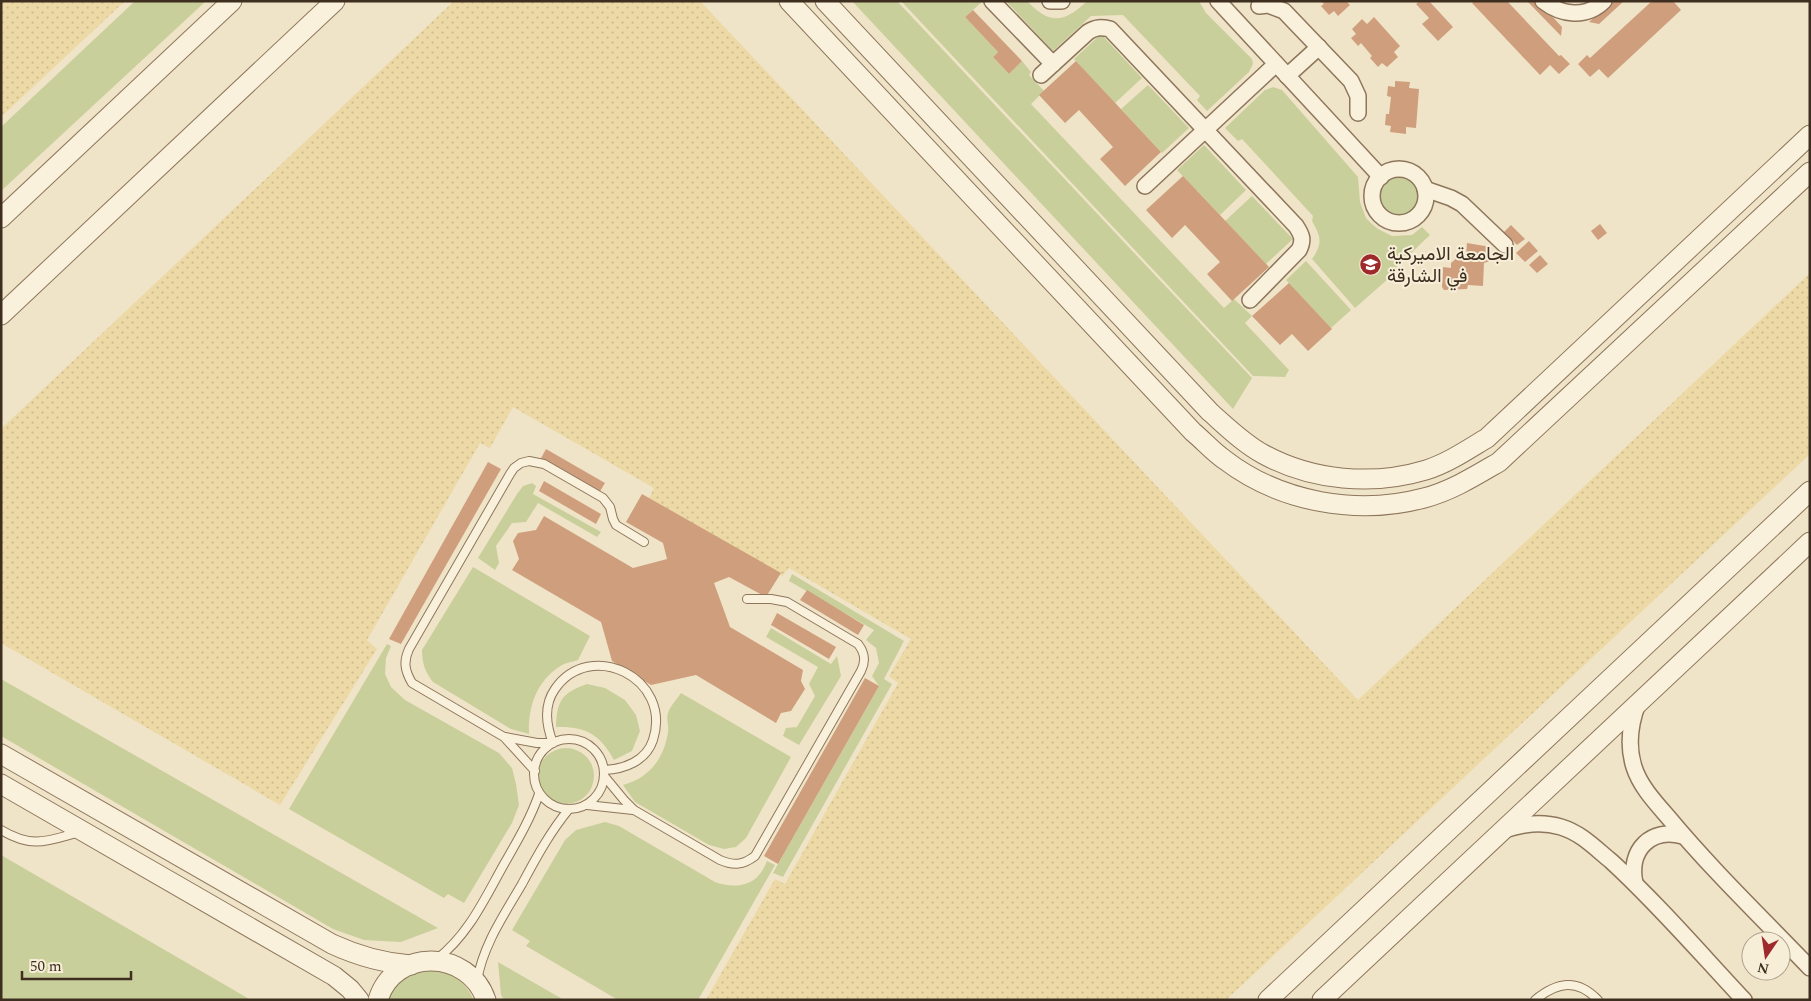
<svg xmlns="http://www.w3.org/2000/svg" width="1811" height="1001" viewBox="0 0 1811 1001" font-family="Spectral,Vazirmatn,serif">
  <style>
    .green { fill: #c9cf9b }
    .sand { fill: url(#sand-dots) }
    .building { fill: #cf9f7d }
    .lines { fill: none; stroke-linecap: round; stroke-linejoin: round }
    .service-casing { stroke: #8d765c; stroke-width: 10 }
    .minor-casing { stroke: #8d765c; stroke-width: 18 }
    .tertiary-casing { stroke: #8d765c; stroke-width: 21 }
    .service { stroke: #faf1dc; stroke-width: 8 }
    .minor { stroke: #faf1dc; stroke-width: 15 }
    .tertiary { stroke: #faf1dc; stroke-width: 19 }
    .labels { text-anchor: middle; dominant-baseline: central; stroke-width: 4; stroke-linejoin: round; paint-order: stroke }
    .poi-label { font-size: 19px; fill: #3d2e20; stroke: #f7eed8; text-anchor: start }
  </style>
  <defs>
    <pattern id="sand-dots" width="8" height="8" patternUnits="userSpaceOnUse" patternTransform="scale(1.25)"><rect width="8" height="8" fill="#ecd9a5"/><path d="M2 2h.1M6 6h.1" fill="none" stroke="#cbbb8e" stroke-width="1.8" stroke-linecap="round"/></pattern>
  </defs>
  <rect width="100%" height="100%" fill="#f0e4c8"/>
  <g class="green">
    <path d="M135 1H206L1 191V127Z"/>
    <path d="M852 1H897L1252 378 1233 409Z"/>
    <path d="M901 1H983L965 17 998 52 993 57 1009 74 1022 61 1031 72 1029 75 1044 91 1031 104 1224 308 1234 299 1252 316 1245 323 1289 370 1285 377 1253 376Z"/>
    <path d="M1006 1H1027C1050 25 1064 23 1087 1H1199L1206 13 1252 59 1253 64 1249 72 1207 111 1197 100 1200 96 1123 15 1091 16 1053 51Z"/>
    <path d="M1101 34 1142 78 1115 103 1074 59Z"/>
    <path d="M1148 85 1189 128 1162 153 1121 109Z"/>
    <path d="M1273 87 1282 90 1358 177 1360 202 1366 218 1372 224 1378 229 1392 236 1412 235 1422 227 1430 235 1386 277 1388 279 1355 308 1312 259C1323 243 1321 237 1312 221L1313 216 1242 139 1238 141 1225 128 1265 90Z"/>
    <path d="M1204 145 1246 190 1220 215 1177 170Z"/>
    <circle cx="1399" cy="197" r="21"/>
    <path d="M1252 196 1293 239 1266 264 1225 221Z"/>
    <path d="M1306 261 1351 310 1331 328 1286 280Z"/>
    <path d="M532 483 536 486 533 494 601 532 597 537 538 503 526 522 512 523 496 546 499 563 495 570 478 558 517 494 523 486Z"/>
    <path d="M473 567 590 636 578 660C572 662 564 663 559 667 536 682 528 708 529 734L511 729 433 682C425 672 422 663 422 650Z"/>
    <path d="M792 574 904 641 884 679 892 684 783 877 773 873 879 686 872 676 879 663 876 648 866 640 874 630 789 581Z"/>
    <path d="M771 628 831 664 837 656 841 676 799 745 783 736 786 728 797 727 815 696 809 684 818 667 766 637Z"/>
    <path d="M387 644 391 646 386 658 385 674 391 687 405 700 499 753 512 768 516 784 519 805 512 823 464 903 448 894 444 898 289 809Z"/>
    <path d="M1 679 438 928 401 942 364 940 333 929 1 736Z"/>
    <path d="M587 684 605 688 625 700 636 715 640 731 632 751 614 760C600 734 585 726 556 727 557 700 562 693 587 684Z"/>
    <path d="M681 693 791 757 746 838 736 847 724 849 709 845 635 802 623 785C649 778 664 759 668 732 669 726 666 718 668 713 670 706 677 699 681 693Z"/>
    <circle cx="566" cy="776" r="28"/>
    <path d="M605 822 619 826 715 882C729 887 747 888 758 876 762 872 765 866 767 861L775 865 698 1000H618L526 946 530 941 512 930 565 840 576 830Z"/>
    <path d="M1 855 251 1000H1Z"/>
    <path d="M498 962 564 1000H504L501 995Z"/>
    <path d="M440 969C458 977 465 983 474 1000H383L388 988 414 970Z"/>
  </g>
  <g class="sand">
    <path d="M1 1H125L1 117Z"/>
    <path d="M454 1H700L1358 700 1810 273V454L1226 1000H706L775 879 785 884 898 683 889 676 911 639 789 568 782 576 648 500 654 488 513 407 490 448 480 443 367 640 377 649 280 805 1 643V429Z"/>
  </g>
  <g class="building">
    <path d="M1321 1H1346L1350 5 1338 16 1334 11 1329 15 1321 6 1324 4Z"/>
    <path d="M1420 1H1429L1453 27 1438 41 1422 24 1429 18 1416 4Z"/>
    <path d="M1474 1H1507L1559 56 1561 55 1570 64 1559 74 1550 65 1540 75 1472 3Z"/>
    <path d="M1527 1H1538L1562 27 1561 36Z"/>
    <path d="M1612 1H1624L1599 24 1589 22Z"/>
    <path d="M1652 1H1673L1681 10 1608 78 1599 69 1590 77 1578 64 1587 55 1590 58Z"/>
    <path d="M973 10 1022 61 1009 74 993 57 998 52 965 17Z"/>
    <path d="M1374 17 1400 46 1394 52 1398 57 1387 67 1382 63 1378 67 1370 58 1372 56 1361 43 1358 46 1351 38 1356 34 1352 29 1362 19 1367 24Z"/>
    <path d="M1076 61 1161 152 1125 186 1100 159 1113 147 1079 110 1065 123 1039 95Z"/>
    <path d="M1395 81 1410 82 1409 88 1419 89 1416 128 1406 127V134L1390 132 1391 126 1385 125 1386 114H1389L1391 97 1387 96 1388 86 1395 87Z"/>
    <path d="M1183 176 1269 267 1232 301 1207 274 1220 262 1185 225 1172 238 1146 210Z"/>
    <path d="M1600 224 1607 233 1598 240 1591 231Z"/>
    <path d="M1511 225 1525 239 1517 245 1504 232Z"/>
    <path d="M1529 241 1538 251 1525 262 1516 253Z"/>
    <path d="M1467 243 1491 247 1490 261 1484 263 1483 286 1468 285 1467 289 1444 290 1442 287 1443 267 1451 268V263L1459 256H1466Z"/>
    <path d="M1540 255 1548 264 1537 273 1529 265Z"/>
    <path d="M1289 283 1332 329 1308 351 1292 334 1280 345 1252 316Z"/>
    <path d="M546 449 605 483 599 493 540 460Z"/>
    <path d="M488 462 501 469 401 644 389 639Z"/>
    <path d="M544 481 601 514 596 524 539 491Z"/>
    <path d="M642 494 781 573 766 597 729 577 714 583 730 627 803 670 801 681 805 689 791 711 781 713 776 723 696 675 651 685 612 661 601 622 512 570 519 559 513 541 518 533 536 530 544 516 633 568 667 559 663 543 626 522Z"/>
    <path d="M807 590 864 625 858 635 800 600Z"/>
    <path d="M777 613 836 647 829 659 771 625Z"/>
    <path d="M865 678 879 686 778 864 764 856Z"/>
  </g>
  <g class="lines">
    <defs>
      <g id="service">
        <path d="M505 737 537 743H553C546 725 543 706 555 689 590 638 673 678 653 740 646 761 625 769 604 770"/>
        <circle cx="569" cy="774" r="35"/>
        <path d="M535 771 504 737 412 683C405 671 403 662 409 649L510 474 514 468 521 463 529 461 544 464 603 498 610 507 613 519 616 525 644 542"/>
        <path d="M605 777 624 800 634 810 720 860C734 866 743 865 755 856L861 671C866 661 865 653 858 644L787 602 771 599H747"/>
        <path d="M587 805 633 810"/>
        <path d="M1 830C33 849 47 841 80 832"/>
        <path d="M437 959C468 935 484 900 503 866 516 843 530 820 539 794"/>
        <path d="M477 981C483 945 504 915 522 884 536 858 550 832 569 809"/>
        <path d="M1535 1000C1557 982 1577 978 1598 1000"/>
      </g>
      <g id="minor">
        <path d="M992 1 1053 64"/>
        <path d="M1050 1H1062"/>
        <path d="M1218 1 1381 177"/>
        <path d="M1543 1C1561 15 1586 19 1604 1"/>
        <path d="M1259 6 1268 5 1284 11 1351 81 1358 96V113"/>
        <path d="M1041 75 1088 32C1096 27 1101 27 1110 29L1296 226C1302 235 1304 240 1299 250L1250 300"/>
        <path d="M1287 76 1319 47"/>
        <circle cx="1399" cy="196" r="27"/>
        <path d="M1145 186 1276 64"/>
        <path d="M1425 189 1451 198 1462 204 1505 245"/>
        <path d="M1638 703C1630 724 1627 745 1634 767 1640 786 1655 802 1668 817 1712 870 1762 918 1810 968"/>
        <path d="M1504 830C1523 824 1541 821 1561 827 1581 833 1595 848 1611 861 1658 904 1700 953 1744 1000"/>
        <path d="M1635 883C1628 850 1651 827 1683 836"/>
      </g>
      <g id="tertiary">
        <path d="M789 1 1193 432C1204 441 1213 452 1225 460 1280 502 1357 516 1424 498 1451 491 1475 476 1499 462L1810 172"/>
        <path d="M825 1 1210 412C1227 427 1243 443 1263 454 1312 481 1373 486 1426 470 1448 463 1467 450 1487 438L1810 135"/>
        <path d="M1 218 232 1"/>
        <path d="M1 315 335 1"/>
        <path d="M1 754 332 944C358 956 382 963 411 965"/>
        <path d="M1 784 334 976 350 989 359 1000"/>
        <path d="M378 1000C394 947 469 949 486 1000"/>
        <path d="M1268 1000 1810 491"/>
        <path d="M1322 1000 1810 542"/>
      </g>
    </defs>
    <use href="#service" class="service-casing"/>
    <use href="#minor" class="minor-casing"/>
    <use href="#tertiary" class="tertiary-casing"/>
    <use href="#service" class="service"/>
    <use href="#minor" class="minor"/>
    <use href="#tertiary" class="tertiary"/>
  </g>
  <defs>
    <symbol id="university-disc" viewBox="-11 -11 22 22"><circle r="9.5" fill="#9e2a2b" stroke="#f7eed8"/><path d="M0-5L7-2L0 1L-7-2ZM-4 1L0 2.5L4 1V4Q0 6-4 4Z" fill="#fff"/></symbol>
  </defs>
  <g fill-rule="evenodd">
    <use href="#university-disc" x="1358" y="252" width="25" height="25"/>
  </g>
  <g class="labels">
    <g class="poi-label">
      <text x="1387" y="254">الجامعة الاميركية<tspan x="1387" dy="22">في الشارقة</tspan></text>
    </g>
  </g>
  <rect width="1811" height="1001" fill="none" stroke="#3d2e20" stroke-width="5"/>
  <g transform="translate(1766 956) rotate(193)"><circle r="24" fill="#f7eed8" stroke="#ada18e"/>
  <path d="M0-4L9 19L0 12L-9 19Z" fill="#9e2a2b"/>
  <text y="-8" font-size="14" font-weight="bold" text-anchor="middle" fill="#3d2e20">N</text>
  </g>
  <path d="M22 971v8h109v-8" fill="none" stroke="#3d2e20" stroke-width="2.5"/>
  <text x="30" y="971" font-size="15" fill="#3d2e20" stroke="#f7eed8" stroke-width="4" paint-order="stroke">50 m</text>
</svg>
